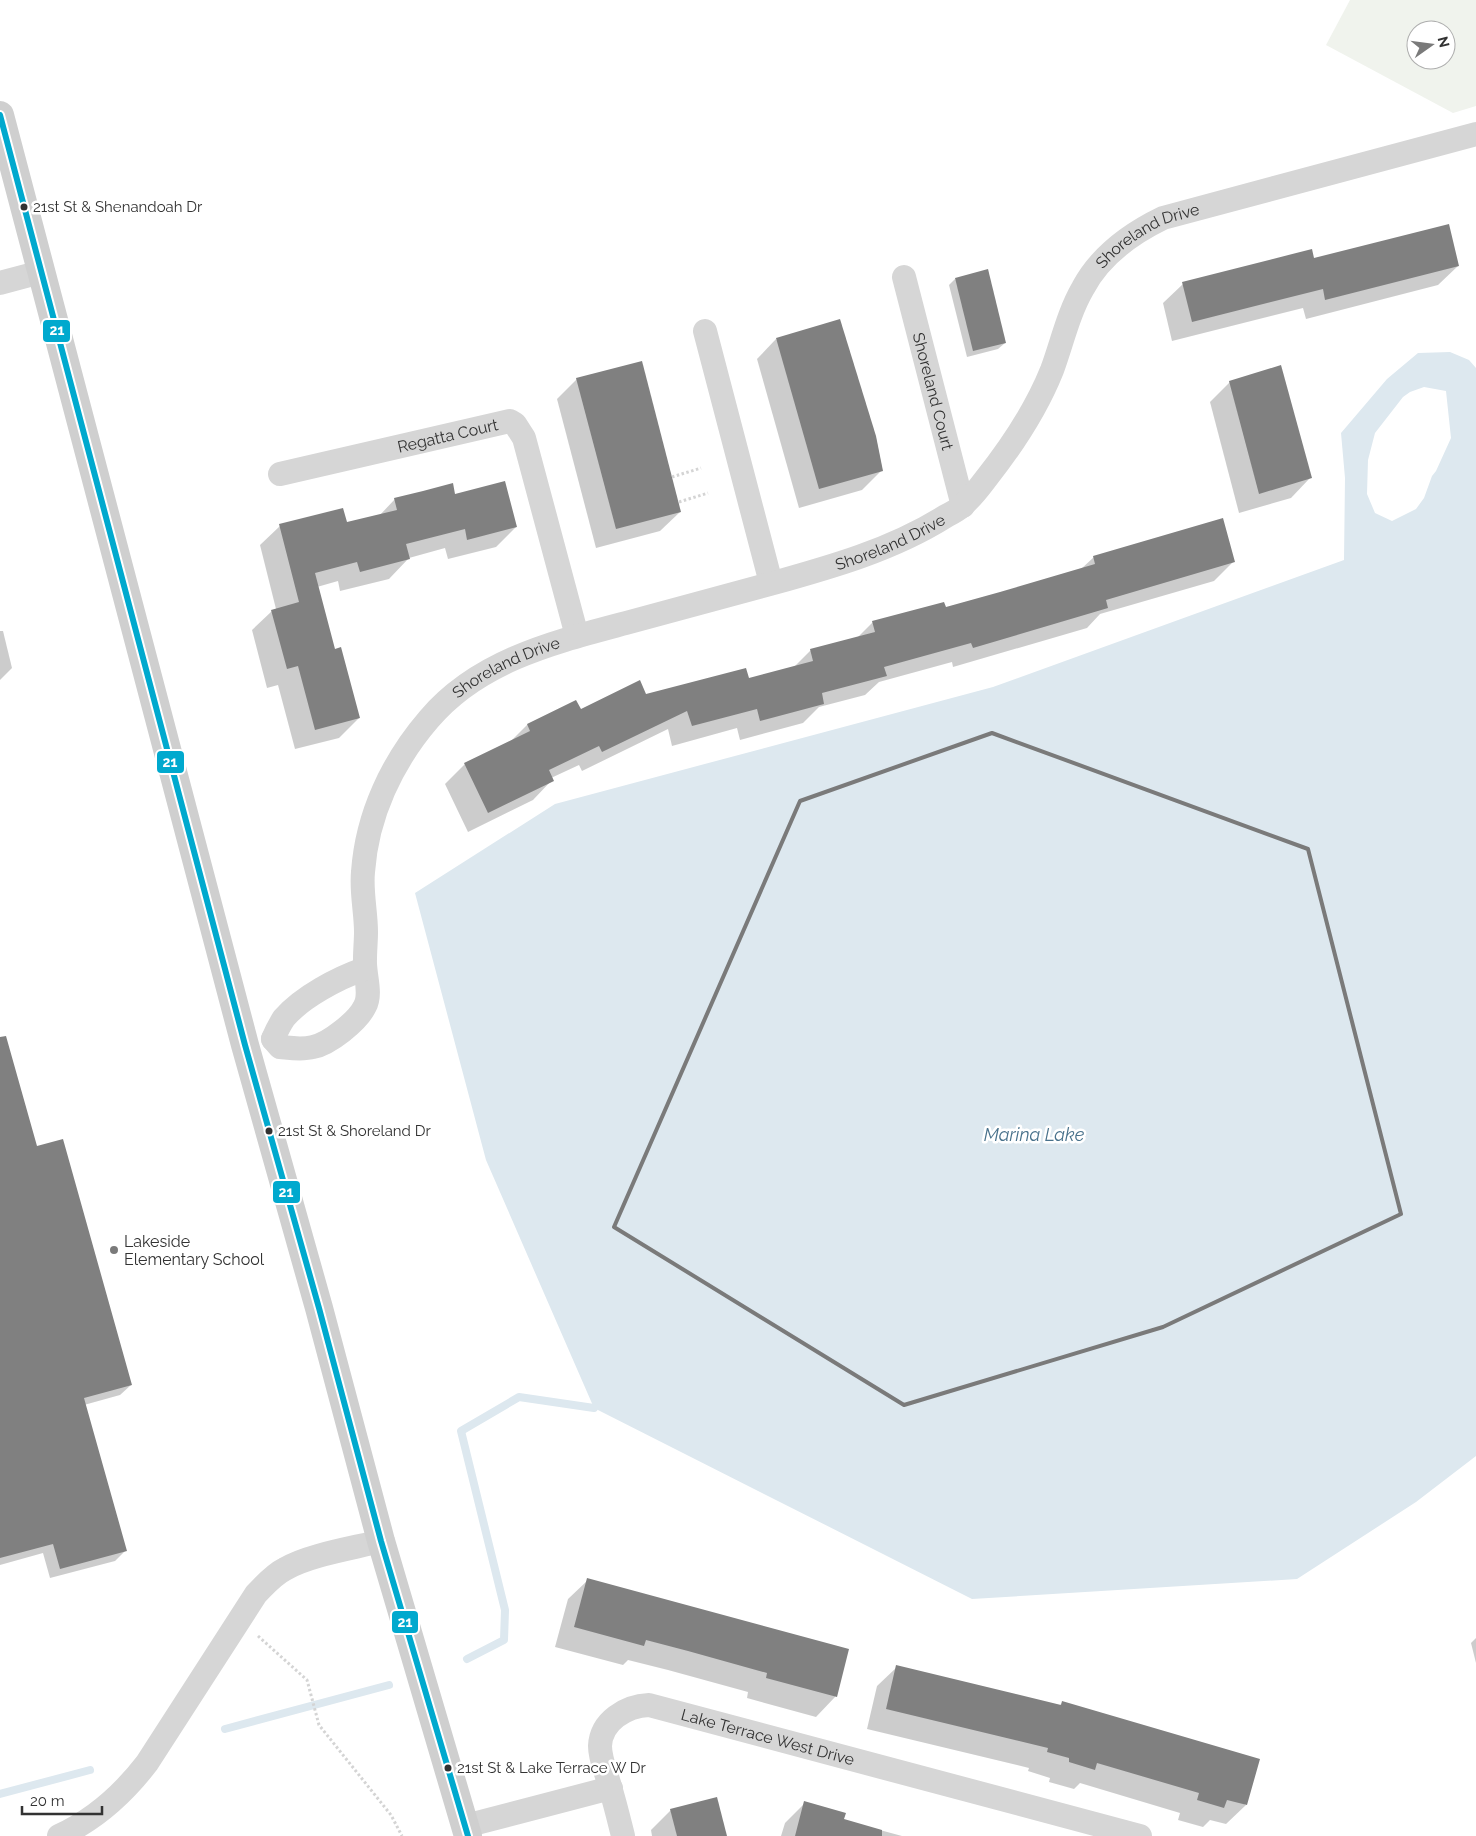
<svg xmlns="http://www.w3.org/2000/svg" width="1476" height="1836" viewBox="0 0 1476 1836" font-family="Raleway,sans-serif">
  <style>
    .green { fill: #f0f3ed; fill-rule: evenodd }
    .water { fill: #dde8ef; fill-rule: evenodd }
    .shadow { fill: #0003 }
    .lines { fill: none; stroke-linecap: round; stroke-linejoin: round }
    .stream { stroke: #dde8ef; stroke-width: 8 }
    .building { fill: #808080 }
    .path { stroke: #d4d4d4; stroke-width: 3; stroke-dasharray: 2.5 2.5; stroke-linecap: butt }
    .minor { stroke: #d6d6d6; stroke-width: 24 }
    .secondary { stroke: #cfcfcf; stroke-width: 28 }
    .bus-1-casing { stroke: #fff; stroke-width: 10 }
    .bus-1 { stroke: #00a9ce; stroke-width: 6 }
    .marked { fill: none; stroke: #7a7a7a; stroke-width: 4; stroke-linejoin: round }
    .bus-dot { fill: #323232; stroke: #fff; stroke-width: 2 }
    .poi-dot { fill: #7a7a7a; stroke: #fff; stroke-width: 2 }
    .labels { text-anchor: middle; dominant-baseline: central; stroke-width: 5; stroke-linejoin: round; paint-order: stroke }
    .bus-label { font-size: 15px; fill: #323232; stroke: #fff; text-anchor: start }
    .street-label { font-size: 16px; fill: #323232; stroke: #fff }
    .poi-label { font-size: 16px; fill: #323232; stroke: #fff; text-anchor: start }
    .water-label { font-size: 18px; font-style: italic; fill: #48718b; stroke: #fff }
    .line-badge { stroke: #fff; stroke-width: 2 }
    .badge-label { font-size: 14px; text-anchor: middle; font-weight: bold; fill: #fff }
  </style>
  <rect width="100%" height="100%" fill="#fff"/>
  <path class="green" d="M1350 0H1476V106L1453 113 1326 45ZM1416 30H1446V60H1416Z"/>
  <path class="water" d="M1450 352 1469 360 1476 368V1456L1416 1502 1297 1579 972 1599 594 1408 486 1160 415 893 555 804 993 687 1344 560 1345 478 1341 433 1387 379 1418 353ZM1424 387 1446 391 1451 438 1436 471 1432 476 1424 498 1416 509 1392 521 1375 513 1367 494 1368 460 1375 433 1403 397 1410 392Z"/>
  <g class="shadow">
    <path d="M1313 260 1458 266 1438 285 1306 319 1303 308 1172 341 1163 303 1183 284Z"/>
    <path d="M955 279 1005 343 998 349 967 357 949 285Z"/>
    <path d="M776 339 882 470 862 490 799 508 757 359Z"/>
    <path d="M577 379 680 512 660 531 596 548 557 399Z"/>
    <path d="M1230 382 1310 478 1291 498 1239 513 1210 402Z"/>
    <path d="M455 496 516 527 496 547 448 559 445 548 409 558 389 579 340 591 338 581 317 587 334 650 359 718 339 738 295 749 278 685 267 688 252 630 272 611 276 609 260 545 280 526 346 524 379 516 395 499Z"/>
    <path d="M1094 557 1234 561 1214 581 1100 614 1087 628 953 667 952 662 879 682 865 695 819 707 803 723 740 740 737 728 672 746 668 729 582 771 579 765 551 778 552 780 533 800 468 832 445 784 465 764 511 741 527 725 576 702 580 710 646 696 748 680 793 668 811 650 857 638 873 622 945 609 1081 569Z"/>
    <path d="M0 631H3L12 668 0 680Z"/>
    <path d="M0 1061 36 1147 131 1385 120 1395 84 1405 126 1550 115 1561 50 1578 43 1553 0 1565Z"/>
    <path d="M588 1580 848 1650 835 1697 816 1717 747 1698 748 1692 668 1670 628 1660 623 1665 555 1647 568 1599Z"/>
    <path d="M1476 1638V1663L1471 1643Z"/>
    <path d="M897 1667 1059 1706 1062 1703 1246 1805 1226 1824 1210 1820 1203 1827 1178 1820 1180 1813 1080 1783 1074 1789 1049 1782 1050 1778 1028 1771 1029 1768 867 1729 877 1686Z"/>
    <path d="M805 1803 843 1820 902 1836H781L785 1823Z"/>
    <path d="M671 1810 726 1836H652L651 1830Z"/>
  </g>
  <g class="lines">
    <g class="stream">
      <path d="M467 1659 504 1640 505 1610 461 1431 519 1397 594 1408"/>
      <path d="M225 1729 389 1685"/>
      <path d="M0 1794 90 1770"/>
    </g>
  </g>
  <g class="building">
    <path d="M1449 224 1459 266 1325 300 1323 289 1192 322 1182 282 1312 249 1314 258Z"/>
    <path d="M988 269 1006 343 973 351 955 278Z"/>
    <path d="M840 319 876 436 883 471 819 489 776 338Z"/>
    <path d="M642 361 681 512 616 529 576 378Z"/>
    <path d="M1281 365 1312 478 1259 494 1229 381Z"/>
    <path d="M505 481 517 527 467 540 465 529 406 544 410 559 360 572 357 562 315 573 335 649 341 647 360 718 315 730 298 666 287 669 271 610 299 602 279 524 343 508 347 522 397 510 394 498 423 491 453 483 455 494Z"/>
    <path d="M1223 518 1235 562 1106 600 1108 608 973 648 971 643 884 667 887 676 822 693 824 704 760 721 757 709 692 726 687 711 602 752 599 746 549 770 554 781 488 813 464 763 530 731 527 724 576 700 581 709 640 680 646 694 746 668 749 678 813 661 810 649 875 632 872 621 944 602 946 607 1000 592 1095 564 1093 556Z"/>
    <path d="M6 1036 37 1146 63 1139 132 1385 84 1398 127 1551 60 1569 53 1544 0 1558V1037Z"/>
    <path d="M587 1578 849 1649 837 1697 766 1678 767 1673 688 1651 646 1640 644 1646 574 1627Z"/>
    <path d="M896 1665 1061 1705 1062 1701 1260 1759 1247 1805 1227 1800 1224 1808 1197 1800 1199 1793 1097 1763 1095 1770 1069 1762V1758L1047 1752 1048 1748 886 1709Z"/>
    <path d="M717 1797 727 1836H677L670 1809Z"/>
    <path d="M804 1801 846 1813 844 1819 882 1830V1836H795Z"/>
  </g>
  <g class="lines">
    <g class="path">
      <path d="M672 477 701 468"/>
      <path d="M679 502 708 493"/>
      <path d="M258 1636 307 1680 319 1725 391 1815 402 1836"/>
    </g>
    <g class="minor">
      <path id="s1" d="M904 277 963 506"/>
      <path d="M0 283 41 272"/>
      <path d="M705 331 771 583"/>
      <path id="s2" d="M280 474 510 421 515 424 524 438 577 636"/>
      <path id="s3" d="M273 1039 280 1047C291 1048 302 1050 313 1047 329 1044 358 1021 365 1006 372 993 364 974 365 959 365 950 366 941 366 932 366 912 361 892 363 872 367 815 392 762 429 719 479 660 555 642 626 623 674 610 722 597 770 584 831 567 892 550 946 516 952 513 958 510 963 505 971 498 979 488 985 480 1012 446 1036 410 1052 370 1062 343 1068 314 1083 288 1100 256 1130 234 1163 218L1476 134"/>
      <path d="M273 1039C276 1032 280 1024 284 1018 302 997 338 978 364 969"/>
      <path d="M465 1826 611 1788"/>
      <path d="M59 1836C94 1820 124 1793 147 1763L256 1594C265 1585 273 1575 285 1569 308 1555 354 1548 381 1541"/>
      <path id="s4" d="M623 1836C619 1820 615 1803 610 1787 607 1774 600 1760 600 1746 601 1721 626 1706 649 1705L1140 1836"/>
    </g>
    <path class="secondary" d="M0 115 245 1045 319 1308 381 1541 468 1836"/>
    <defs>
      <path id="bus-1" d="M0 115 245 1045 319 1308 381 1541 468 1836"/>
    </defs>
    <use href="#bus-1" class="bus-1-casing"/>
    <use href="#bus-1" class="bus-1"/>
  </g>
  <path class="marked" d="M992 733 1308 849 1401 1214 1163 1327 904 1405 614 1227 800 801Z"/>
  <g class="bus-dot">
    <circle cx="24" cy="207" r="4.5"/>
    <circle cx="269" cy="1131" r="4.5"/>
    <circle cx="448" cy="1768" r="4.5"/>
  </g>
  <circle class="poi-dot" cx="114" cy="1250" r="5"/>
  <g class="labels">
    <g class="bus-label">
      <text x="33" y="207">21st St &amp; Shenandoah Dr</text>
      <text x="278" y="1131">21st St &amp; Shoreland Dr</text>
      <text x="457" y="1768">21st St &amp; Lake Terrace W Dr</text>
    </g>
    <g class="street-label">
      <text stroke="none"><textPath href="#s3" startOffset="1334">Shoreland Drive</textPath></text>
      <text stroke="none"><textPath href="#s1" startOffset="118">Shoreland Court</textPath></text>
      <text stroke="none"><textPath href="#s2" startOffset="172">Regatta Court</textPath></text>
      <text stroke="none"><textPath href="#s3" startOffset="915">Shoreland Drive</textPath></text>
      <text stroke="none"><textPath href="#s3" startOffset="510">Shoreland Drive</textPath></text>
      <text stroke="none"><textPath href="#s4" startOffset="286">Lake Terrace West Drive</textPath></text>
    </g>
    <g class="poi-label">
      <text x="124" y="1241">Lakeside<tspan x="124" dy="18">Elementary School</tspan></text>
    </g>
    <g class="water-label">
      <text x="1034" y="1134">Marina Lake</text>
    </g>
  </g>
  <g class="line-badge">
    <rect x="42" y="319" width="29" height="24" rx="5" fill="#00a9ce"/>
    <rect x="156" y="750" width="29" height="24" rx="5" fill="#00a9ce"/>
    <rect x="272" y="1180" width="29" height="24" rx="5" fill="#00a9ce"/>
    <rect x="391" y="1610" width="28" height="24" rx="5" fill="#00a9ce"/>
  </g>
  <g class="badge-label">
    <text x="57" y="335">21</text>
    <text x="170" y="767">21</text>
    <text x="286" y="1197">21</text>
    <text x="405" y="1627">21</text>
  </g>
  <g transform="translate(1431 45) rotate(76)"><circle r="24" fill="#ffffff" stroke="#adadad"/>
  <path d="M0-4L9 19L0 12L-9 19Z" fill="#7a7a7a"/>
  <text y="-8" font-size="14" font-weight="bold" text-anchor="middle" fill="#323232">N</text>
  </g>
  <path d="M22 1806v8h80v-8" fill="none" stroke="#323232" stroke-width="2.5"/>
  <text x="30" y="1806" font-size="15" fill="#323232" stroke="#ffffff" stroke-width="4" paint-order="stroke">20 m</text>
</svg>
